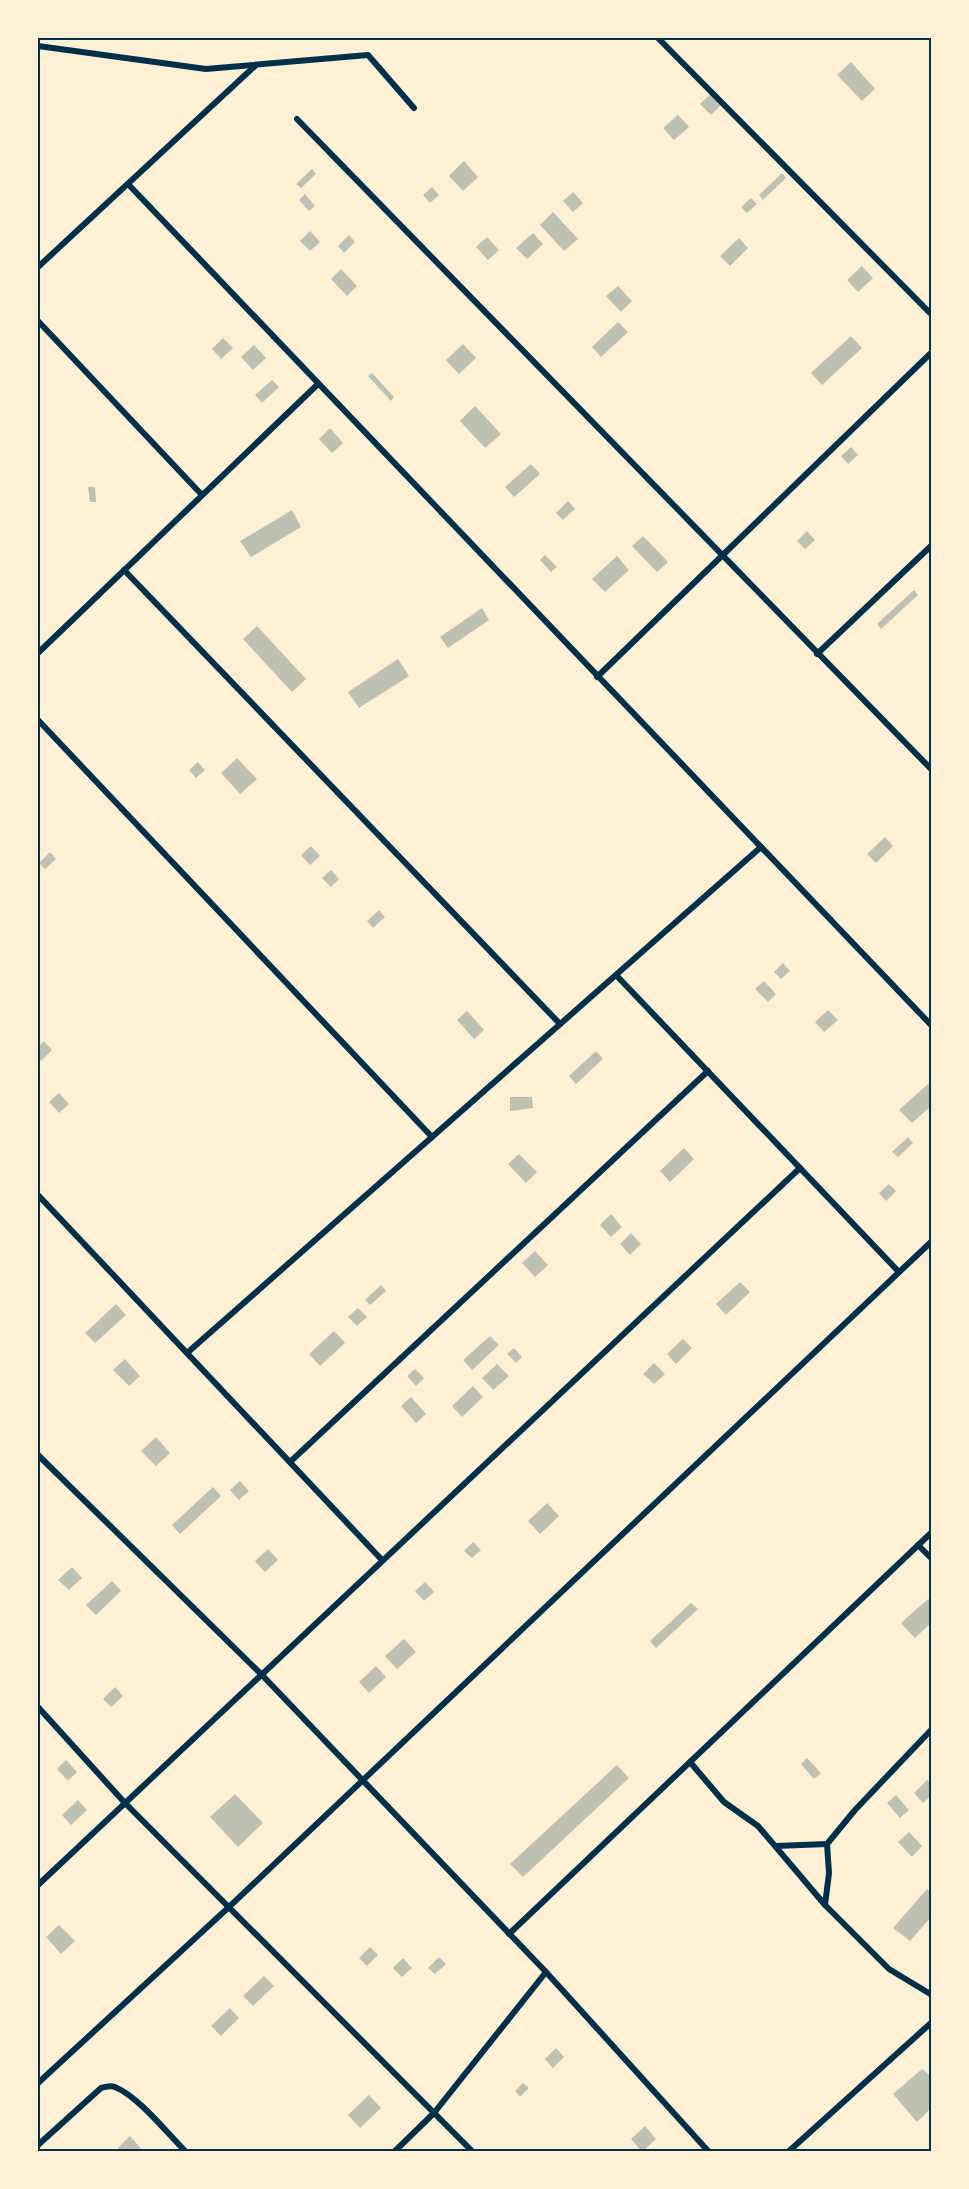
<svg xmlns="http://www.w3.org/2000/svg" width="969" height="2189" viewBox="0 0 969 2189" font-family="'DM Sans',sans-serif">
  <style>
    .building { fill: #bec0b2 }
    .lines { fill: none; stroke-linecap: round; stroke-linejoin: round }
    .minor { stroke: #003049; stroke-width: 6 }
    .neatline { fill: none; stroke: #003049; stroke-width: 2 }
  </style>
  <rect width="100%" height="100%" fill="#fdf0d5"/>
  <g class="building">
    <path d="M851 62 875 89 862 101 837 75Z"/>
    <path d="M714 91 724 102 711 115 700 104Z"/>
    <path d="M678 115 689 127 674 140 663 128Z"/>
    <path d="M464 161 478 177 463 191 449 176Z"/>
    <path d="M312 169 316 174 301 188 296 184Z"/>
    <path d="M782 173 786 178 763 200 759 195Z"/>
    <path d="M432 187 439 195 430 203 423 195Z"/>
    <path d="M573 192 583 203 573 212 563 201Z"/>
    <path d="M305 194 315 206 309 211 299 200Z"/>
    <path d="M751 198 757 204 747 213 741 207Z"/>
    <path d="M553 212 578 239 564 251 540 225Z"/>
    <path d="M310 231 320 242 310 251 300 241Z"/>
    <path d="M533 233 543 244 527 259 516 248Z"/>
    <path d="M349 235 355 242 344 253 338 246Z"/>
    <path d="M487 237 499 250 488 260 476 247Z"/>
    <path d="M739 238 748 248 730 266 720 256Z"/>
    <path d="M862 266 873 278 858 292 847 280Z"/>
    <path d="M341 269 357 286 347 296 331 279Z"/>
    <path d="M618 286 632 301 621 312 606 296Z"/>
    <path d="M618 322 628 332 601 357 592 347Z"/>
    <path d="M851 336 862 348 822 385 811 373Z"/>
    <path d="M223 338 233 348 221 359 212 349Z"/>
    <path d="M463 344 476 358 459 374 446 360Z"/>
    <path d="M254 345 266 358 253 370 241 357Z"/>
    <path d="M372 373 394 397 391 401 368 376Z"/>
    <path d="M272 380 279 387 262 403 255 395Z"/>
    <path d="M475 406 501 434 485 448 460 421Z"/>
    <path d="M330 428 343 443 332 453 319 439Z"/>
    <path d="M851 447 858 455 848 464 841 456Z"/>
    <path d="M531 464 540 474 514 497 505 487Z"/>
    <path d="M88 487H95L96 502H90Z"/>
    <path d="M568 501 575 509 563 520 556 513Z"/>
    <path d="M292 510 301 527 251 557 240 541Z"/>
    <path d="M807 531 815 540 805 549 797 541Z"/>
    <path d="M643 536 668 562 657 572 632 546Z"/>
    <path d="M545 555 557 567 551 572 540 560Z"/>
    <path d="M617 556 629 570 605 592 592 579Z"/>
    <path d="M914 590 918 595 881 629 877 624Z"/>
    <path d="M482 608 489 620 448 648 440 637Z"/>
    <path d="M257 626 306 679 292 692 243 639Z"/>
    <path d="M398 659 409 676 359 708 348 692Z"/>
    <path d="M237 758 257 779 240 794 221 773Z"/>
    <path d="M198 762 205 770 196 778 189 770Z"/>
    <path d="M885 837 893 846 876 863 867 854Z"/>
    <path d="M311 846 320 856 310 865 301 855Z"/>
    <path d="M50 852 56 859 45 869 39 863Z"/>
    <path d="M331 870 339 879 331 887 322 878Z"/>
    <path d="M379 910 385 917 373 928 367 921Z"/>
    <path d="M783 963 790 971 781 979 774 972Z"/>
    <path d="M764 981 776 994 768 1002 755 989Z"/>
    <path d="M828 1010 838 1020 824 1032 815 1022Z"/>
    <path d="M467 1011 484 1030 474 1039 457 1020Z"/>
    <path d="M44 1041 52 1050 41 1061 38 1057V1047Z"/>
    <path d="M596 1051 603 1059 576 1084 569 1076Z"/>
    <path d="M928 1084 932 1087V1105L912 1123 899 1110Z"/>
    <path d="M59 1093 69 1104 59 1113 49 1102Z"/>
    <path d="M510 1097H532L533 1108 510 1111Z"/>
    <path d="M908 1137 913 1143 898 1157 892 1152Z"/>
    <path d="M684 1148 694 1159 670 1182 660 1171Z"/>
    <path d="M519 1154 537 1172 526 1183 508 1164Z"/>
    <path d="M889 1184 896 1191 886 1201 879 1193Z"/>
    <path d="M611 1214 622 1227 611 1237 600 1225Z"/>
    <path d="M631 1233 641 1244 630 1255 620 1244Z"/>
    <path d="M535 1251 548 1265 535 1277 522 1263Z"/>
    <path d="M740 1282 750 1292 726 1315 716 1304Z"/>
    <path d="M381 1285 386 1291 370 1305 365 1300Z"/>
    <path d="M116 1304 126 1315 95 1343 85 1333Z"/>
    <path d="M358 1308 367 1317 357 1326 348 1317Z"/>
    <path d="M334 1331 345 1343 320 1366 309 1354Z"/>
    <path d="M490 1336 499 1345 472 1370 463 1360Z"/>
    <path d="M683 1339 692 1348 676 1364 667 1354Z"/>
    <path d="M514 1348 522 1357 516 1363 507 1354Z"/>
    <path d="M125 1359 140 1376 129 1386 113 1370Z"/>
    <path d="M654 1363 665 1374 654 1384 643 1374Z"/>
    <path d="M497 1364 509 1376 493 1390 482 1378Z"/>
    <path d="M415 1369 424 1378 416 1386 407 1376Z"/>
    <path d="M473 1386 483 1397 462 1417 452 1406Z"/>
    <path d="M411 1397 426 1414 416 1423 401 1406Z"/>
    <path d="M156 1437 170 1453 156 1466 141 1451Z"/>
    <path d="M240 1481 249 1491 239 1500 230 1490Z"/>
    <path d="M213 1487 221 1496 180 1534 172 1525Z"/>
    <path d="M547 1503 559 1516 540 1534 528 1521Z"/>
    <path d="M473 1542 481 1550 472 1558 464 1551Z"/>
    <path d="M268 1549 278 1560 265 1572 255 1561Z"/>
    <path d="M72 1567 82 1578 69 1590 58 1580Z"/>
    <path d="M112 1581 121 1591 96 1615 86 1605Z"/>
    <path d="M425 1582 434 1592 424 1601 415 1591Z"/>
    <path d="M928 1599 932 1602V1622L915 1638 901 1623Z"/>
    <path d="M691 1603 698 1609 656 1648 650 1641Z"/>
    <path d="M404 1639 416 1652 397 1669 385 1656Z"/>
    <path d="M376 1666 386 1677 369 1693 359 1682Z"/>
    <path d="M115 1687 123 1696 111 1707 103 1699Z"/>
    <path d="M807 1758 821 1773 814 1779 801 1764Z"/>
    <path d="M66 1760 77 1772 68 1781 57 1769Z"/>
    <path d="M617 1765 629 1778 523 1877 510 1864Z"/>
    <path d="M927 1780 932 1785V1795L923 1803 914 1793Z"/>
    <path d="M235 1794 263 1823 238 1847 210 1817Z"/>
    <path d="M896 1795 909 1810 900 1818 887 1803Z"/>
    <path d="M78 1800 87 1810 71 1825 62 1815Z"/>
    <path d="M909 1832 922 1846 912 1857 898 1842Z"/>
    <path d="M927 1889 932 1893V1916L910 1941 893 1928Z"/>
    <path d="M59 1925 75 1941 61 1954 46 1937Z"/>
    <path d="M370 1947 378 1955 367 1966 359 1958Z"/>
    <path d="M439 1957 446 1964 435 1974 428 1968Z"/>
    <path d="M403 1958 412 1968 402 1977 393 1968Z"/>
    <path d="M264 1976 274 1986 253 2006 243 1996Z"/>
    <path d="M230 2008 239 2018 221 2036 211 2026Z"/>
    <path d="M556 2048 564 2057 553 2068 545 2059Z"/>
    <path d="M922 2069 932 2077V2107L917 2122 893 2094Z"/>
    <path d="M523 2083 529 2088 520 2097 515 2091Z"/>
    <path d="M369 2095 381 2108 360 2128 348 2115Z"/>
    <path d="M645 2126 656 2139 642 2152 631 2139Z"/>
    <path d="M130 2136 144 2152H121L118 2148Z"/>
  </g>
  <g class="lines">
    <g class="minor">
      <path d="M658 38 932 315"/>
      <path d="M38 46 206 69 368 55 414 108"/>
      <path d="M297 119 932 770"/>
      <path d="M128 184 932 1026"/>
      <path d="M38 267 256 65"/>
      <path d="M38 321 202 495"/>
      <path d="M124 570 560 1024"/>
      <path d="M38 653 318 384"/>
      <path d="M817 654 932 545"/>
      <path d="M597 677 932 352"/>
      <path d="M38 720 432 1137"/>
      <path d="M616 975 899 1272"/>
      <path d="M38 1195 382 1560"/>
      <path d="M187 1353 761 847"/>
      <path d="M38 1455 262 1675 546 1972 709 2152"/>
      <path d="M290 1462 708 1071"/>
      <path d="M918 1545 932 1559"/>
      <path d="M38 1707 125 1803 473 2152"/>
      <path d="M932 1729 855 1810 827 1844 829 1873 825 1905 889 1969 932 1995"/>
      <path d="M690 1762 724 1802 758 1826 825 1905"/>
      <path d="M776 1846 827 1844"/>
      <path d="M38 1885 800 1168"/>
      <path d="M509 1934 932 1532"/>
      <path d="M38 2083 229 1907 932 1241"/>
      <path d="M38 2145 101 2088C106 2087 110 2085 115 2087 139 2097 167 2133 186 2152"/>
      <path d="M394 2152 434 2113 546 1972"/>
      <path d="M788 2152 932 2022"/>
    </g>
  </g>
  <rect width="969" height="2189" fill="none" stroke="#fdf0d5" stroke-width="78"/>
  <rect x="39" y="39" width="891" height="2111" class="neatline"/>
</svg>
